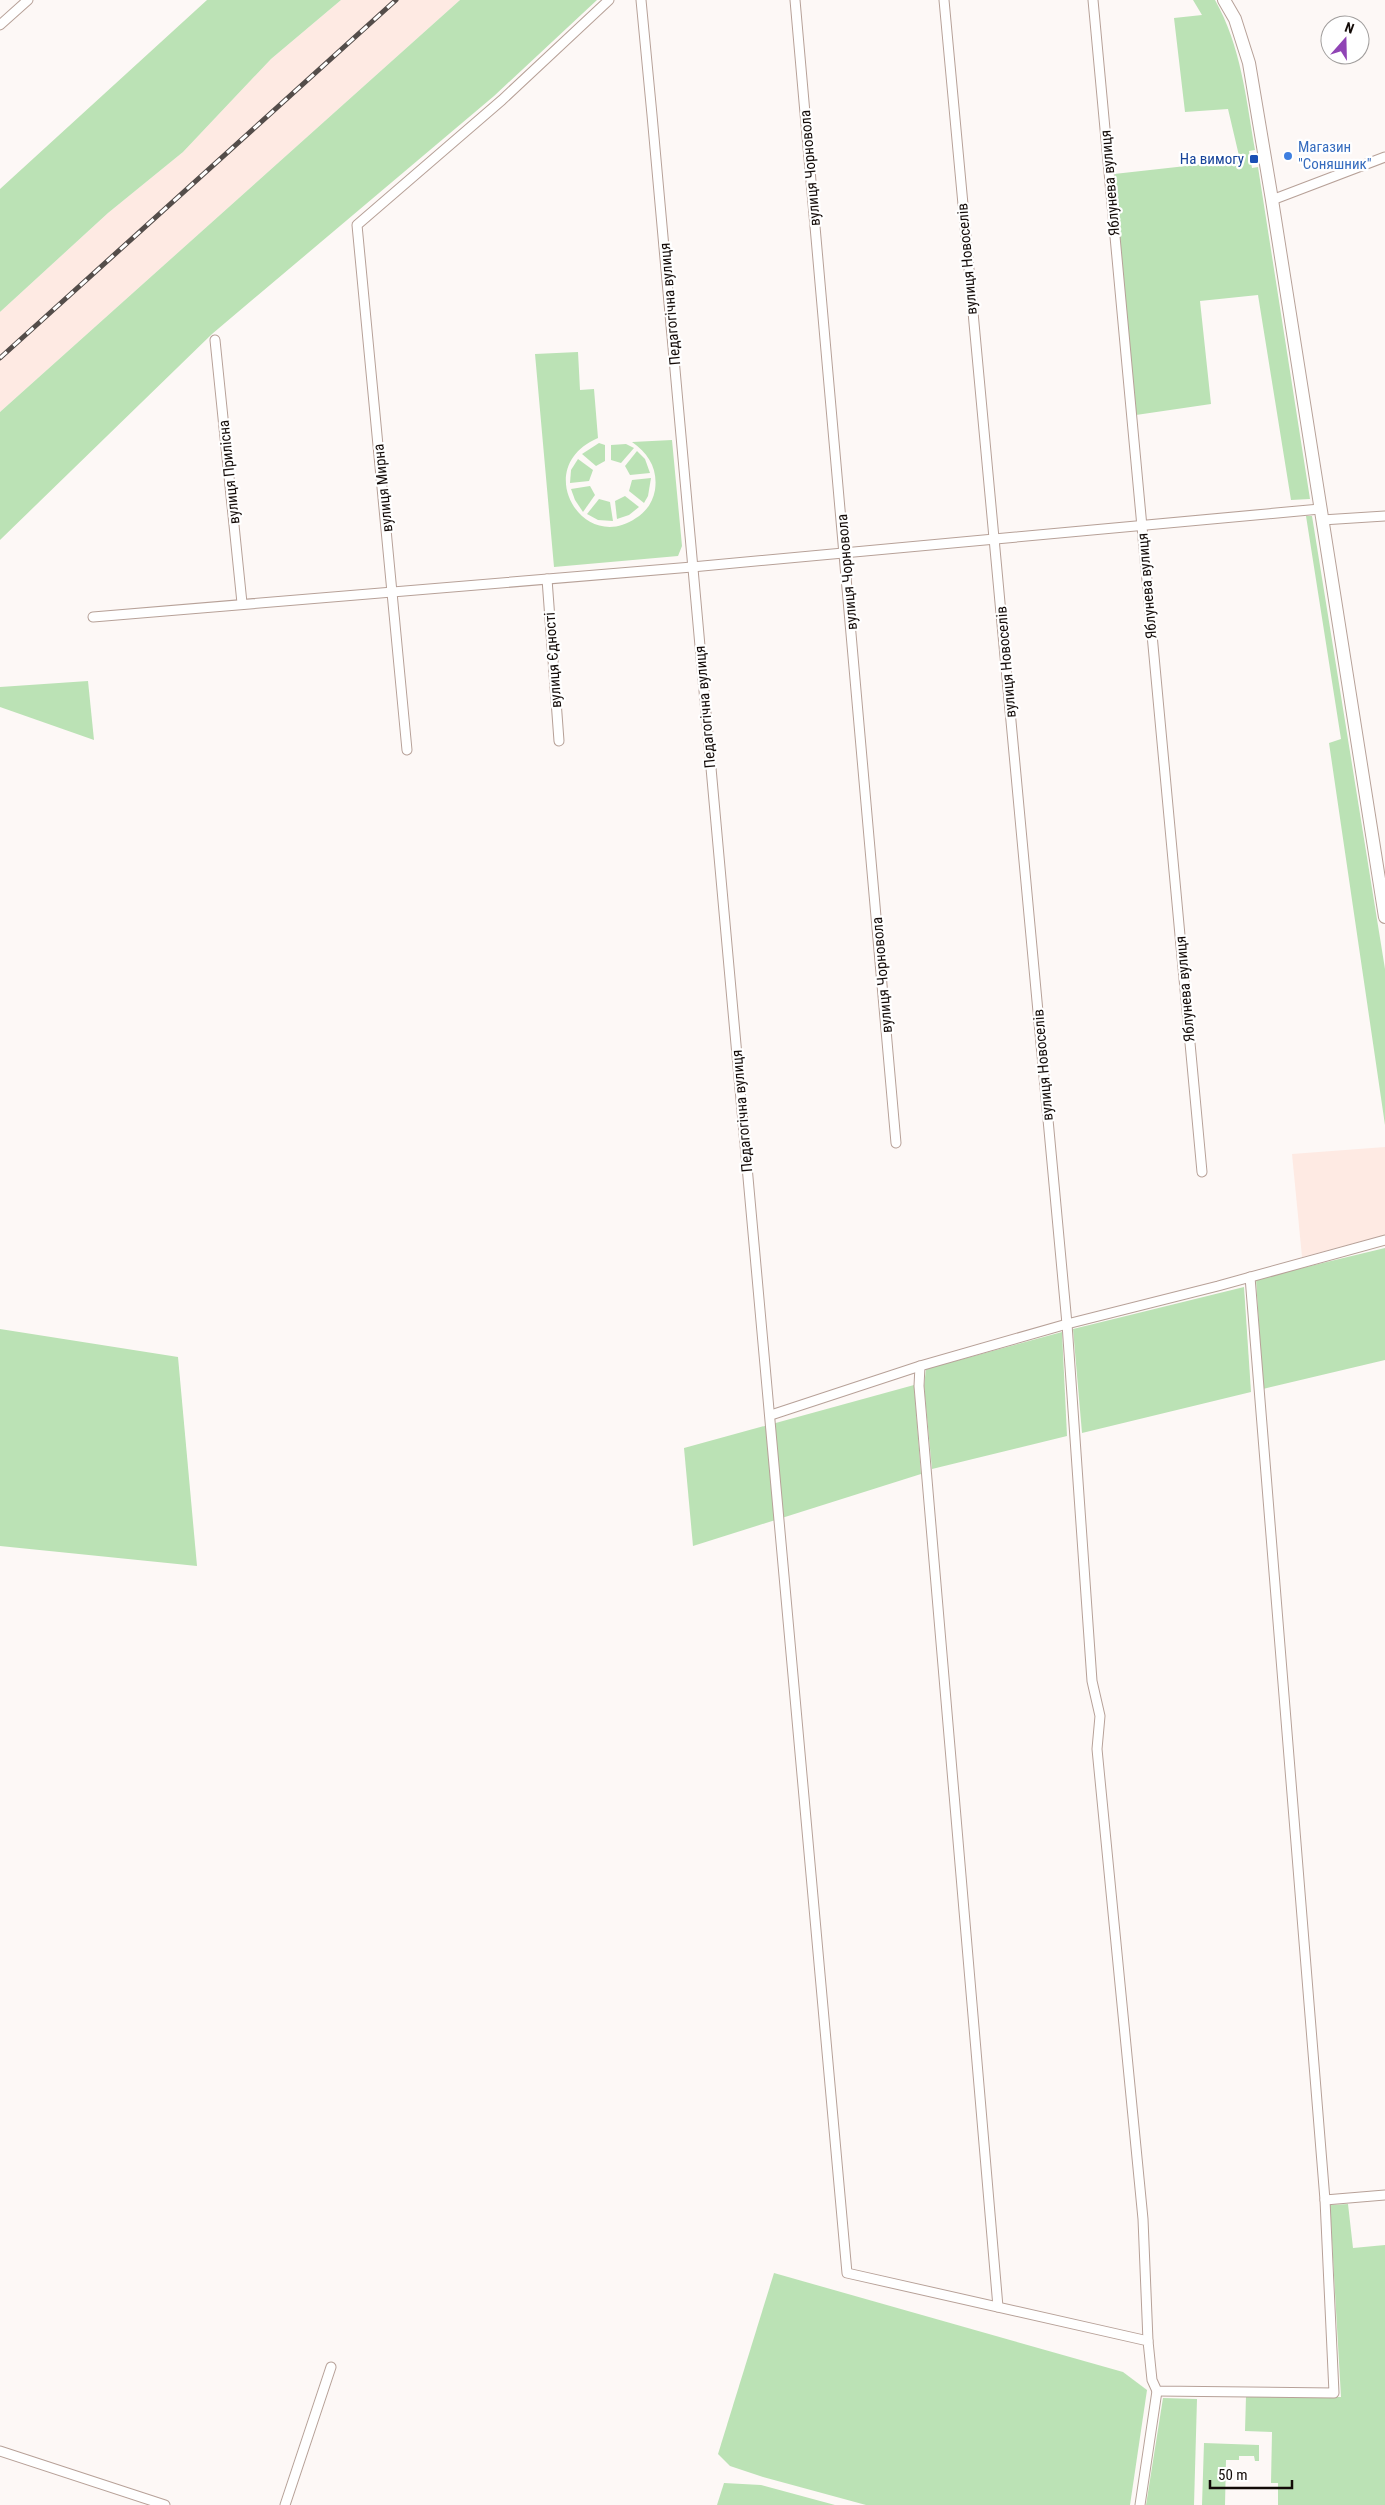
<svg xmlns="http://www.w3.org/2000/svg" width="1385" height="2505" viewBox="0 0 1385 2505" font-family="'Roboto Condensed',sans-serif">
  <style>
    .built { fill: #feeae3 }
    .green { fill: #bbe2b5 }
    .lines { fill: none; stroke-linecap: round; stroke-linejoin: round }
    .street-casing { stroke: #b7a198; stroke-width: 11 }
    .secondary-casing { stroke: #b7a198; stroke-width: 14 }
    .street { stroke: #fff; stroke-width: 9 }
    .secondary { stroke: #fff; stroke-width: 12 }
    .rail-casing { stroke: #544d4a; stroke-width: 5 }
    .rail { stroke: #fff; stroke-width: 3; stroke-dasharray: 9; stroke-linecap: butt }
    .shop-dot { fill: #3f7fe0; stroke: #fff; stroke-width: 2 }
    .transit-dot { fill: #1a4fb4; stroke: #fff; stroke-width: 2 }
    .labels { text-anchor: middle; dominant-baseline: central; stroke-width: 4.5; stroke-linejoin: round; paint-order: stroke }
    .shop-label { font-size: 15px; fill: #366cbe; stroke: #fff; text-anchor: start }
    .transit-label { font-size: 15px; fill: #164399; stroke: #fff; text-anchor: end }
    .street-label { font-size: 15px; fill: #120a07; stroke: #fff }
  </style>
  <rect width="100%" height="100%" fill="#fdf8f6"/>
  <g class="built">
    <path d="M341 0H460L0 412V312L108 213 183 152 271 59Z"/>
    <path d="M1385 1147V1235L1302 1257 1292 1154Z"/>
  </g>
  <g class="green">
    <path d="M207 0H341L271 59 183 152 108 213 0 312V189Z"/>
    <path d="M460 0H597L494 96 212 334 0 540V412Z"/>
    <path d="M1193 0H1215C1241 46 1246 98 1255 150L1249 151 1252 168 1258 167 1310 499 1291 500 1258 295 1200 301 1211 404 1136 415 1114 174 1240 160 1228 109 1185 112 1174 18 1202 15Z"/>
    <path d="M578 352 580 390 594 389 598 438C530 467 583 555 636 518 646 512 653 502 655 490 658 469 649 454 632 442L672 440 682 546 678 556 554 567 535 354Z"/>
    <path d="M599 443 605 445V461L596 466 582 454Z"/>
    <path d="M626 444 634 448 621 463 611 460V445Z"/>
    <path d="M637 451 645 459 650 473 630 475 625 466Z"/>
    <path d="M578 459 593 470 589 481 570 483 571 470Z"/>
    <path d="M651 478 648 496 644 503 629 491 632 480Z"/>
    <path d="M590 486 595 495 583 512 575 500 571 489Z"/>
    <path d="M625 496 639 507 629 515 617 519 615 501Z"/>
    <path d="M599 499 610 502 613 521 598 520 587 514Z"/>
    <path d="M1306 516H1312L1385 969V1125L1329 743 1341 739Z"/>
    <path d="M88 681 94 740 0 707V687Z"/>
    <path d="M1385 1248V1360L1263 1389 1256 1279Z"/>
    <path d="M1244 1287 1251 1392 1082 1433 1073 1329Z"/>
    <path d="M0 1329 178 1357 197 1566 0 1546Z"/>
    <path d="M1062 1332 1067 1436 932 1469 924 1386 926 1369Z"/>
    <path d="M914 1385 921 1474 693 1546 684 1448Z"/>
    <path d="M1348 2204 1353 2248 1385 2245V2505H1278V2483H1271L1272 2432 1245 2431 1246 2396 1341 2397 1330 2205Z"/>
    <path d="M774 2273 1123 2372 1147 2390 1130 2505H866L763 2477 730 2466 718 2454Z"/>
    <path d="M1163 2398 1197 2399 1194 2505H1146Z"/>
    <path d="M1204 2443 1259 2445V2461H1255L1254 2456H1239V2460H1226L1225 2505H1202Z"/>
    <path d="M724 2483 761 2485 835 2505H717Z"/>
  </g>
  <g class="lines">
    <defs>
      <g id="street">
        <path d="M641 0C714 757 776 1515 847 2273L1148 2341 1152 2380 1157 2391 1334 2393 1325 2200"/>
        <path d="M795 0 896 1143"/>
        <path d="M944 0 1067 1324 1092 1681 1100 1716 1097 1749 1143 2219 1148 2341"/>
        <path d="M1093 0 1202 1172"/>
        <path d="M0 25 28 0"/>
        <path d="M1272 200 1385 157"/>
        <path d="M215 340 242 603"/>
        <path d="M1322 520 1385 516"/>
        <path d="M547 579 559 741"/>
        <path d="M93 617 692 567 1320 509"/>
        <path d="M407 750 357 225 502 100 609 0"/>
        <path d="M1250 1277 1325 2200 1385 2195"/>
        <path d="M920 1366 919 1386 998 2307"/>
        <path d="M771 1415 920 1366 1067 1324 1218 1286 1385 1240"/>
        <path d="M0 2451 165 2505"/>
        <path d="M285 2505 331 2367"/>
        <path d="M1140 2505 1157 2391"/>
      </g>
      <path id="secondary" d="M1224 0 1235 19 1249 63 1272 200 1385 917"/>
    </defs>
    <use href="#street" class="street-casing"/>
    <use href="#secondary" class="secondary-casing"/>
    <use href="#street" class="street"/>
    <use href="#secondary" class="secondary"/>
    <defs>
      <path id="rail" d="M0 358 396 0"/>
    </defs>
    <use href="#rail" class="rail-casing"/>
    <use href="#rail" class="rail"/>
  </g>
  <circle class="shop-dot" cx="1288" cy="156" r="5"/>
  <rect class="transit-dot" x="1249" y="154" width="10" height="10" rx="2.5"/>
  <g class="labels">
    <g class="shop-label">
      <text x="1298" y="147">Магазин<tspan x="1298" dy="17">"Соняшник"</tspan></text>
    </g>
    <g class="transit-label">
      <text x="1244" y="159">На вимогу</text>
    </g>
    <g class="street-label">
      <text transform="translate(810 168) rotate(-95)">вулиця Чорновола</text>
      <text transform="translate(1110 183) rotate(-95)">Яблунева вулиця</text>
      <text transform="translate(967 259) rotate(-95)">вулиця Новоселів</text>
      <text transform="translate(670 304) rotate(-95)">Педагогічна вулиця</text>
      <text transform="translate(229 472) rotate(-96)">вулиця Прилісна</text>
      <text transform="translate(383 488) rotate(-96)">вулиця Мирна</text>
      <text transform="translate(847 572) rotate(-95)">вулиця Чорновола</text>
      <text transform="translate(1147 586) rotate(-95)">Яблунева вулиця</text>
      <text transform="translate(553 660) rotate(-94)">вулиця Єдності</text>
      <text transform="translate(1006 662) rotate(-95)">вулиця Новоселів</text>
      <text transform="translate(705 707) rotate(-95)">Педагогічна вулиця</text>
      <text transform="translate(882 975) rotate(-95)">вулиця Чорновола</text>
      <text transform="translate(1185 989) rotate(-95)">Яблунева вулиця</text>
      <text transform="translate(1043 1065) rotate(-95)">вулиця Новоселів</text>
      <text transform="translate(742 1111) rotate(-95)">Педагогічна вулиця</text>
    </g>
  </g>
  <g transform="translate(1345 40) rotate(20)"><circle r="24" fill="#ffffff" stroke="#a09d9c"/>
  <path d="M0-4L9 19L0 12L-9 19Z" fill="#9044b5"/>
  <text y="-8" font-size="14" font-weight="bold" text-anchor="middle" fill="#120a07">N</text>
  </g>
  <path d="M1210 2480v8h82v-8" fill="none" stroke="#120a07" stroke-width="2.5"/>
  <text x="1218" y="2480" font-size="15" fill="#120a07" stroke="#ffffff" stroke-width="4" paint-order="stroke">50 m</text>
</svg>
